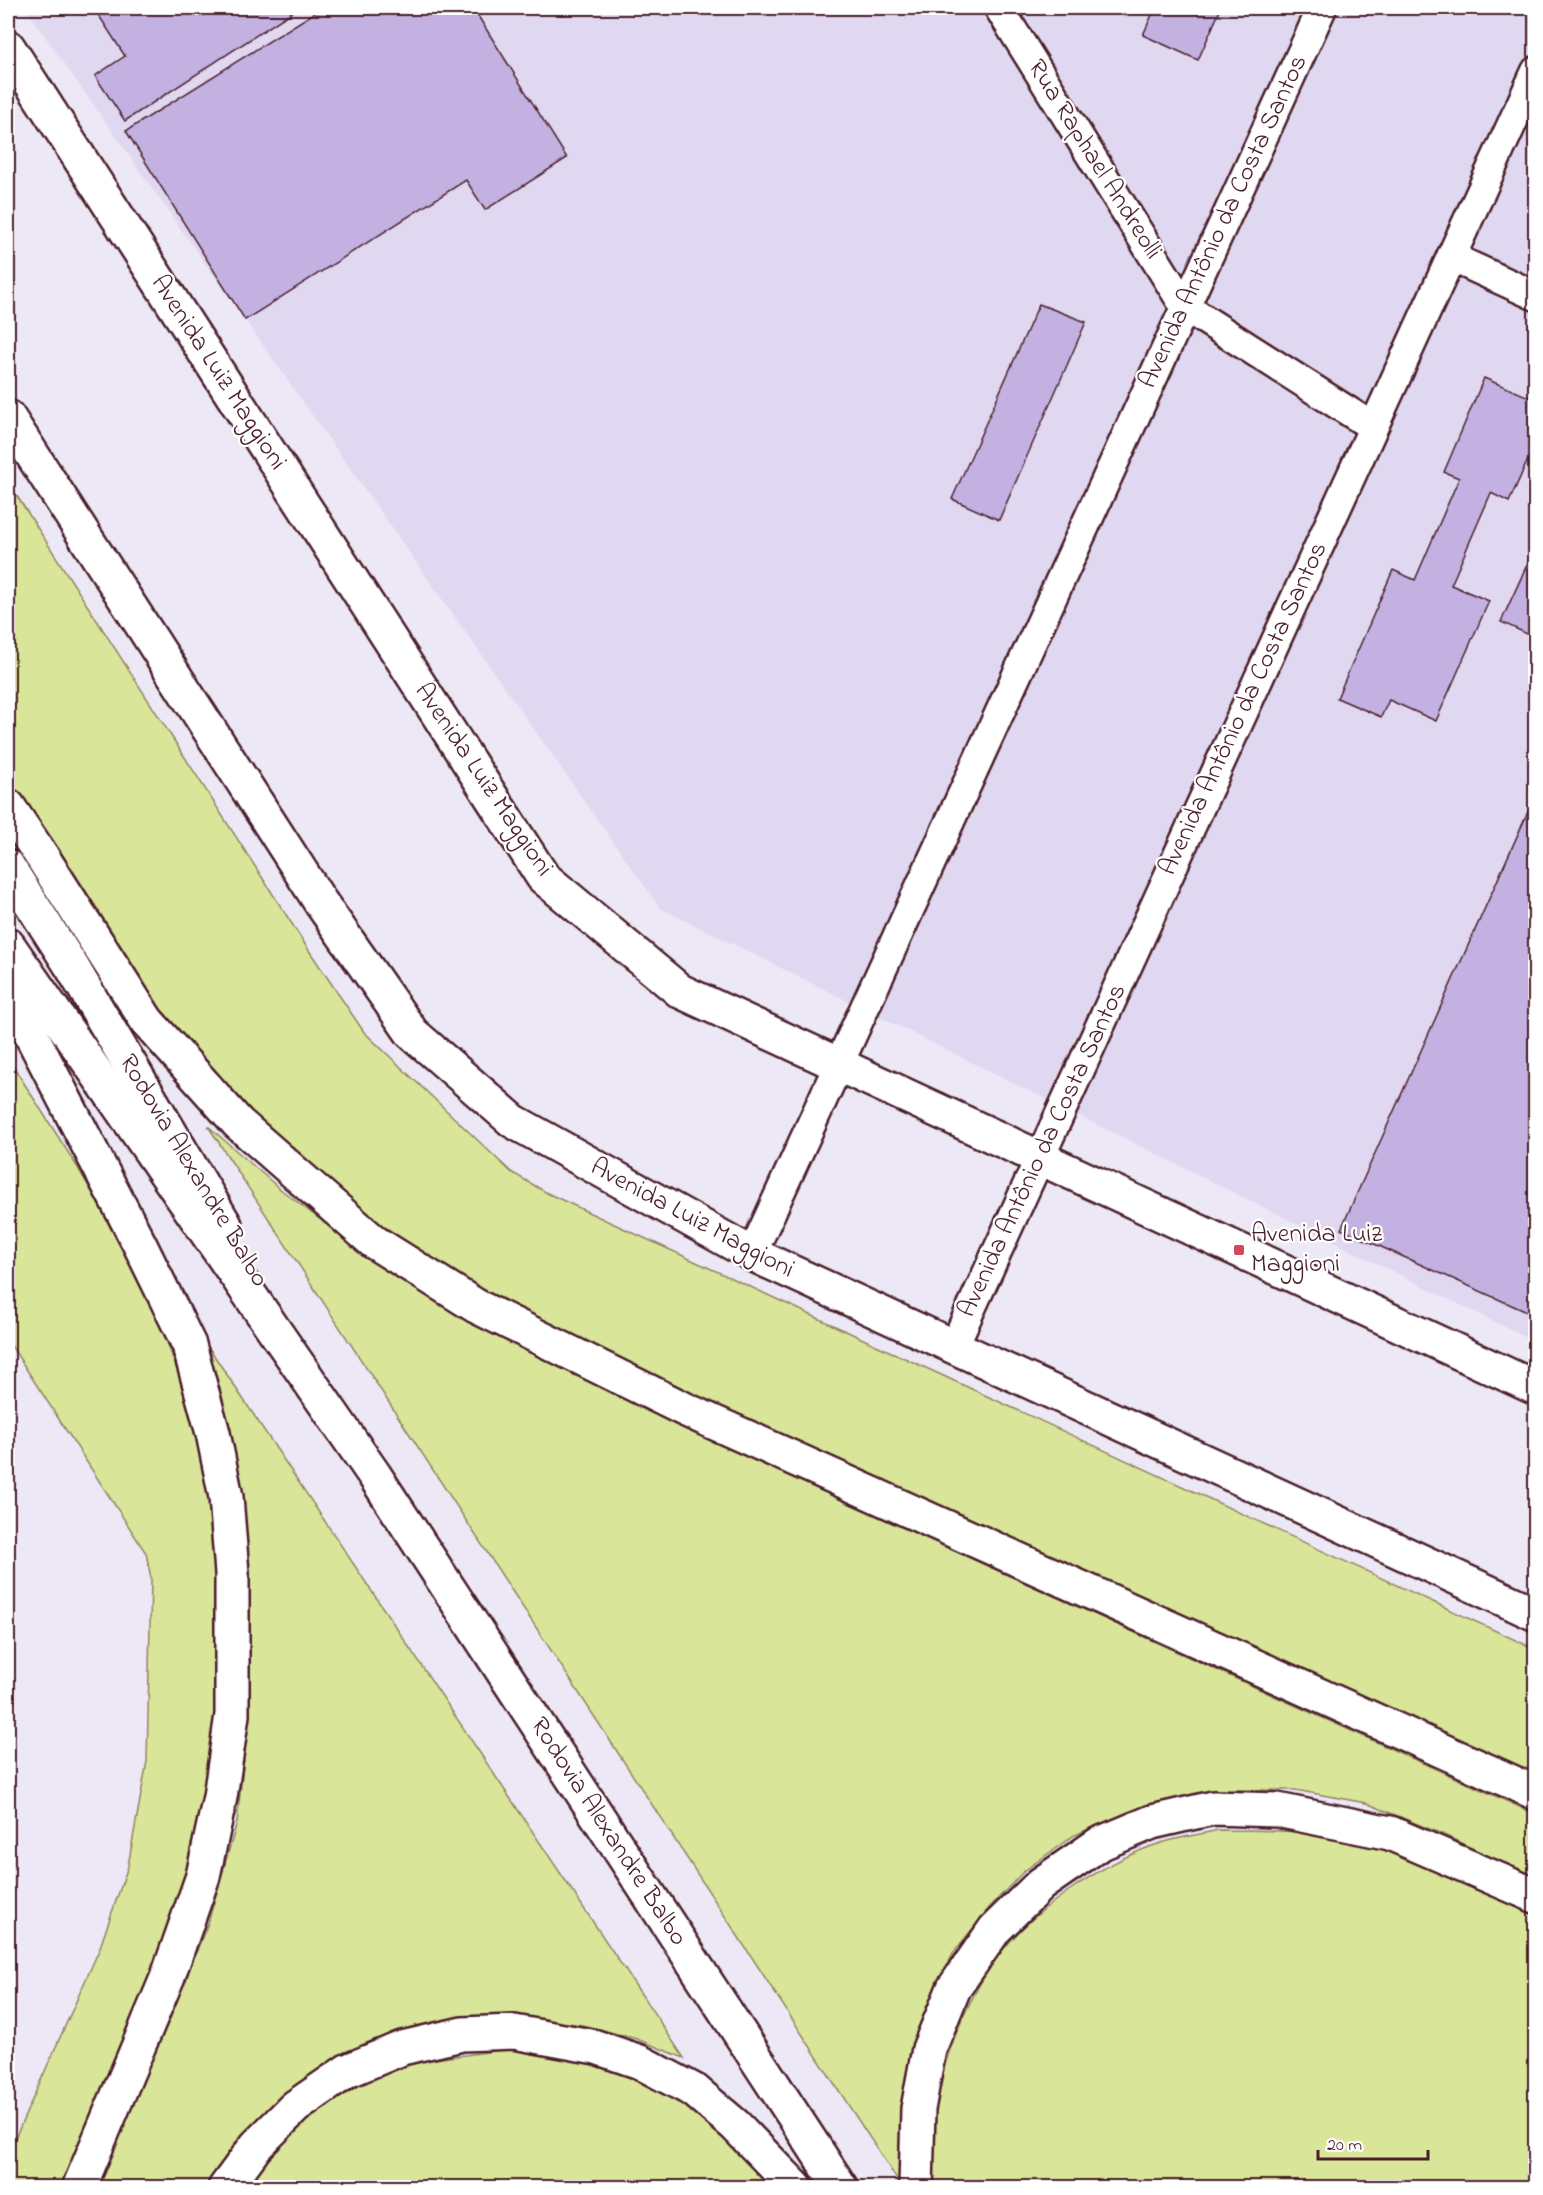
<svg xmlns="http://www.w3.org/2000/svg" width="1543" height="2195" viewBox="0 0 1543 2195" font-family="'Indie Flower',sans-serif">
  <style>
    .built { fill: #e0d8f0 }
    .green { fill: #d9e598; stroke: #928262; stroke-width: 1.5 }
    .building { fill: #c2b1e1; stroke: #4a1f2b; stroke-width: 1.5 }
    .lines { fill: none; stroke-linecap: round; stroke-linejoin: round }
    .minor-casing { stroke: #4a1f2b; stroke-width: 33 }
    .tertiary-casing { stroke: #4a1f2b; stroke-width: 38 }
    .motorway-casing { stroke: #4a1f2b; stroke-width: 38 }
    .minor { stroke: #fff; stroke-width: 28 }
    .tertiary { stroke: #fff; stroke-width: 33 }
    .motorway { stroke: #fff; stroke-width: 33 }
    .poi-dot { fill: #d1495b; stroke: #fff; stroke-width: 2 }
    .labels { text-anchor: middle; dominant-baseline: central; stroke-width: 4.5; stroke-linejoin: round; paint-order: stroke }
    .street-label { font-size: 26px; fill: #4a1f2b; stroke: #fff }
    .poi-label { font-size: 26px; fill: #4a1f2b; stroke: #fff; text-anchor: start }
  </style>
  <rect width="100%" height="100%" fill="#ede8f6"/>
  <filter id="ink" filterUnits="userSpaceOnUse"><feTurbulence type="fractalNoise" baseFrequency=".0167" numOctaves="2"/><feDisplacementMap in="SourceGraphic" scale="12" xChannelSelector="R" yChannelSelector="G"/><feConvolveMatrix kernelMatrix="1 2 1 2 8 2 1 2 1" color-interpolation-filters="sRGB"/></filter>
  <g filter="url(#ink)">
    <path class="built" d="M25 8H1535V1342L660 908Z"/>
    <g class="green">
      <path d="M8 482 310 952 364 1032 511 1172 549 1194 1535 1649V1778L609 1356 509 1307 431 1259 354 1205 212 1078 151 1001 8 779Z"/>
      <path d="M8 1058 78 1168 129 1256 159 1320 183 1387 206 1478 217 1550 219 1654 214 1738 190 1874 167 1940 96 2113 62 2187H8V2154L99 1950 128 1866 147 1761 151 1578 146 1553 8 1341Z"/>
      <path d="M208 1126 280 1189 347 1240 477 1324 676 1425 1535 1814V1878L1442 1834 1366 1803 1295 1790H1235L1181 1798 1128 1812 1073 1836 1024 1871 989 1908 954 1952 931 1997 911 2054 902 2114V2187Z"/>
      <path d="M209 1348 684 2058 634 2038 582 2025 511 2016 441 2022 373 2041 322 2072 269 2112 225 2157 206 2187 93 2188 164 2032 208 1923 237 1822 246 1737 249 1626 244 1525 231 1437Z"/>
      <path d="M1219 1830C1258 1831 1300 1829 1339 1837 1408 1851 1472 1887 1535 1916V2187H934C933 2172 928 2153 930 2138 934 2079 965 1999 1001 1952 1035 1909 1100 1865 1152 1846 1173 1838 1197 1835 1219 1830Z"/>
      <path d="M502 2050 549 2051 586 2058 642 2077 685 2101 778 2188H237L295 2125 372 2076 413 2062Z"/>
    </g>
    <g class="building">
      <path d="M94 8H298L125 121 95 76 125 56Z"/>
      <path d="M322 8H473L567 158 485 210 466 180 245 320 126 131Z"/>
      <path d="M1155 8H1221L1198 60 1143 35Z"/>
      <path d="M1039 304 1086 322 999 520 952 499Z"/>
      <path d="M1484 378 1536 400V442L1509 502 1491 493 1451 585 1489 601 1436 721 1389 700 1381 717 1337 698 1393 570 1415 580 1459 478 1444 472Z"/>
      <path d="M1536 545V638L1501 622Z"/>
      <path d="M1536 794V1316L1341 1229Z"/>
    </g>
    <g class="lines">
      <defs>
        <g id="minor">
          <path d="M999 8 1185 307 1373 427"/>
          <path d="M1451 257 1536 296"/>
          <path d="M752 1254 1322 8"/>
          <path d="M953 1348 1536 71"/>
        </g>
        <g id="tertiary">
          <path d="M8 47 543 877 680 991 1536 1388"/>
          <path d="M8 417 321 903 412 1033 513 1121 752 1254 1536 1614"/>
        </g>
        <g id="motorway">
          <path d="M8 806 43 858 147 1021 238 1123 374 1242 476 1306 684 1409 1536 1793"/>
          <path d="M8 867 72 967 225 1225"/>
          <path d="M8 945 375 1476 841 2188"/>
          <path d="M8 990 140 1245 189 1345 213 1433 226 1497 232 1573V1715L220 1797 203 1876 168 1976 79 2188"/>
          <path d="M225 2188 256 2146 295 2107 347 2071 402 2048 462 2034 514 2032 596 2047 640 2062 695 2091 735 2125 796 2188"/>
          <path d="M916 2188 918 2109 929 2049 954 1988 995 1929 1041 1884 1099 1844 1152 1822 1213 1808 1277 1810 1390 1833 1536 1896"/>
        </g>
      </defs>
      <use href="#minor" class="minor-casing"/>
      <use href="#tertiary" class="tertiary-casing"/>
      <use href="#motorway" class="motorway-casing"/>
      <use href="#minor" class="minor"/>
      <use href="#tertiary" class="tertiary"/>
      <use href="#motorway" class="motorway"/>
    </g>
  </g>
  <rect class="poi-dot" x="1233" y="1244" width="12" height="12" rx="3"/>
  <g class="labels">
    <g class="street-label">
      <text transform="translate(1094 160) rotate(58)">Rua Raphael Andreolli</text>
      <text transform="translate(1224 222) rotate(-65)">Avenida Antônio da Costa Santos</text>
      <text transform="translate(218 373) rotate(57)">Avenida Luiz Maggioni</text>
      <text transform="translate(1244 709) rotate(-65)">Avenida Antônio da Costa Santos</text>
      <text transform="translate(483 780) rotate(56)">Avenida Luiz Maggioni</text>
      <text transform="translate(1043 1151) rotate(-65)">Avenida Antônio da Costa Santos</text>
      <text transform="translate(193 1171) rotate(59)">Rodovia Alexandre Balbo</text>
      <text transform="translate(692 1219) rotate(28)">Avenida Luiz Maggioni</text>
      <text transform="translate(608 1832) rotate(57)">Rodovia Alexandre Balbo</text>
    </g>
    <g class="poi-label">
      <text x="1251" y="1235">Avenida Luiz<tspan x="1251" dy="30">Maggioni</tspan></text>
    </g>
  </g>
  <rect width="1543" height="2195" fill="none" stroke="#fff" stroke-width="30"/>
  <rect x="15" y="15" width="1513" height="2165" fill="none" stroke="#4a1f2b" stroke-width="2" filter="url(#ink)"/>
  <path d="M1318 2150v9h110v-9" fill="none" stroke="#4a1f2b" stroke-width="3"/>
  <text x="1327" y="2150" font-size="18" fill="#4a1f2b" stroke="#ffffff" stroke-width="4.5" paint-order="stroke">20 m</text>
</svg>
